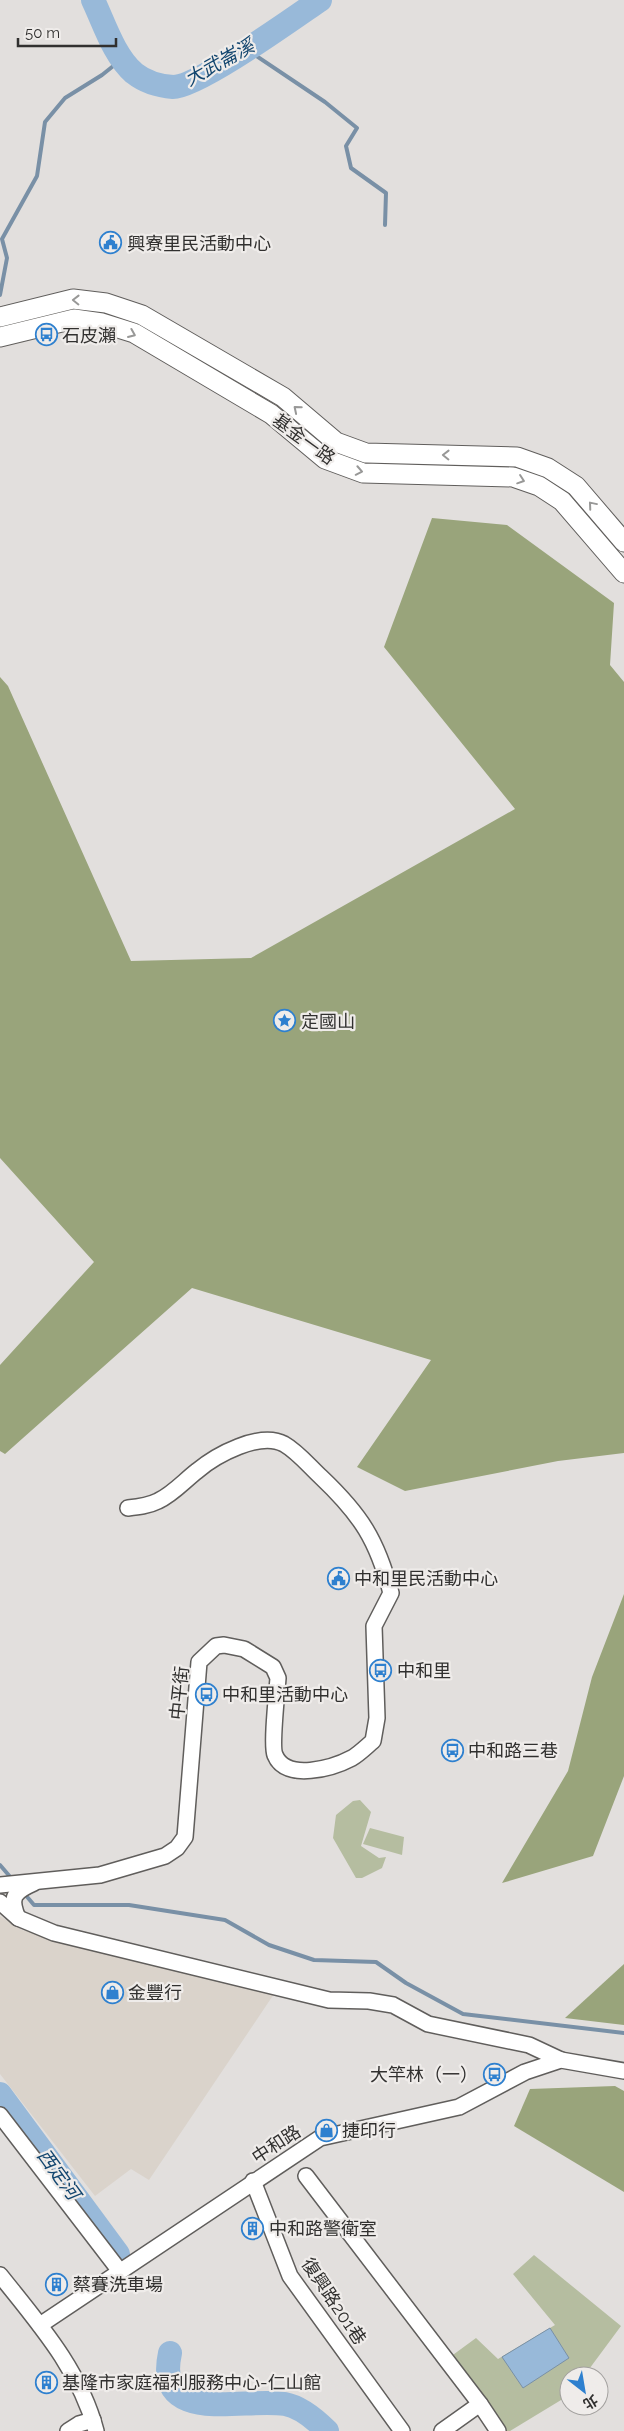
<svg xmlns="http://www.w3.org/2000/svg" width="624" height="2431" viewBox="0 0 624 2431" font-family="Raleway,'Noto Sans TC',sans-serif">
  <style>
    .built { fill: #dad3cb }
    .green { fill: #b5bda0 }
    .forest { fill: #99a47b }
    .water { fill: #98b9d9; stroke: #7990a6 }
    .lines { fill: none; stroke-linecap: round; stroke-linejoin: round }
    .stream { stroke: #7990a6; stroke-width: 4 }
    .river { stroke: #98b9d9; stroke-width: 24 }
    .minor-casing { stroke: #605e5c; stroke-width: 18 }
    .major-casing { stroke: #605e5c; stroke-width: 21 }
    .minor { stroke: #fff; stroke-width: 15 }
    .major { stroke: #fff; stroke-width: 19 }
    .oneway { stroke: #989897 }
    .labels { text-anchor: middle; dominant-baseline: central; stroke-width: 4.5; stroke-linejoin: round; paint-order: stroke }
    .poi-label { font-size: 18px; fill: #31302f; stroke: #efecea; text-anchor: start }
    .street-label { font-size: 18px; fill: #31302f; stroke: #efecea }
    .water-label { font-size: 19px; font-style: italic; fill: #13466f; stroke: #efecea }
  </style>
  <rect width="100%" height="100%" fill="#e2dfdd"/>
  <path class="built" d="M0 1916 22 1930 274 1994 149 2180 131 2169 95 2196 0 2074Z"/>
  <g class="green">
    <path d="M360 1800 371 1812 361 1846 379 1858 386 1857 382 1868 362 1878H356L333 1838 336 1815 353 1801Z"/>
    <path d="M370 1828 404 1837 402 1855 363 1844Z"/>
    <path d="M534 2255 621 2326 584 2376H569V2393L566 2397 510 2431H498L446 2360 476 2338 498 2359 555 2325 513 2274Z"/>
  </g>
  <g class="forest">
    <path d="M432 518 507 525 614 603 610 665 624 682V1453L558 1461 405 1491 357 1467 431 1360 192 1288 5 1454 0 1451V1365L94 1262 0 1158V677L8 686 131 961 251 958 515 809 384 647Z"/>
    <path d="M624 1594V1776L593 1856 502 1883 568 1771 592 1677Z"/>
    <path d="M624 1964V2025L565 2018Z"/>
    <path d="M615 2086 624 2091V2192L514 2126 530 2089Z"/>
  </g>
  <path class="water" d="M550 2328 569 2358 523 2388 502 2357Z"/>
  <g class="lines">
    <g class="stream">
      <path d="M246 49 325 102 357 128 346 146 351 168 386 193 385 225"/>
      <path d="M0 295 7 258 2 239 37 176 45 122 65 98 102 75 122 59"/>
      <path d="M0 1865 12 1879"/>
      <path d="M23 1892 34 1905H129L225 1920 269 1945 314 1960 376 1962 406 1983 463 2014 624 2033"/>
    </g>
    <g class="river">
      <path d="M93 0C104 23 114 56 134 73 144 81 159 86 173 87 198 87 295 17 320 0"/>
      <path d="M0 2094 118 2254"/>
      <path d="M170 2353C154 2427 243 2397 285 2404 301 2407 316 2420 327 2431"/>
    </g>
    <defs>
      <g id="minor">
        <path d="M0 1885 100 1875 165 1856 177 1848 185 1837 199 1662 216 1646 224 1645 244 1649 273 1667 278 1678C277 1692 271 1746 275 1755 286 1782 333 1768 352 1758 359 1754 366 1747 373 1741L377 1718 374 1626 391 1593C377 1540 361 1515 321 1477 310 1467 298 1452 284 1444 260 1431 216 1455 197 1471 184 1481 173 1494 158 1501 148 1506 138 1507 128 1508"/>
        <path d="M0 1902 18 1918 54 1933 329 2000 369 2001 393 2005 428 2024 529 2045 561 2060"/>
        <path d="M18 1918C9 1897 14 1892 34 1883"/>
        <path d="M0 2115 119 2270"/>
        <path d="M306 2176 480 2404 498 2431"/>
        <path d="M253 2181 290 2276 402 2431"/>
        <path d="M0 2275C39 2324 80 2370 96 2431"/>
        <path d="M40 2325 320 2138 459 2107 525 2072 561 2060 624 2071"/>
        <path d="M68 2431 79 2424 93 2420"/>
        <path d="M442 2431 480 2404"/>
      </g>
      <g id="major">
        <path d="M0 317 73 299 106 303 142 315 283 397 336 442 366 453 517 457 548 468 576 486 624 542"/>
        <path d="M0 337 74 319 102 323 134 333 271 414 325 459 363 473 513 477 539 486 562 501 624 573"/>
      </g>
    </defs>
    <use href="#minor" class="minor-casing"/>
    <use href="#major" class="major-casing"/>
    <use href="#minor" class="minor"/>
    <use href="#major" class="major"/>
  </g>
  <defs><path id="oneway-chevron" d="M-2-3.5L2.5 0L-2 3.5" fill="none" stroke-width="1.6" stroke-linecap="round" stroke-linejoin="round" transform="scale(1.25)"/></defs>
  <g class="oneway">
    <use href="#oneway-chevron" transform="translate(76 300) rotate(-179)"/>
    <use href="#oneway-chevron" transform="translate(132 334) rotate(23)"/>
    <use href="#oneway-chevron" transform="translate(297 409) rotate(-140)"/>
    <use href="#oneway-chevron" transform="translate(446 455) rotate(-179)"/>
    <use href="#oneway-chevron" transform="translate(359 471) rotate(11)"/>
    <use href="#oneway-chevron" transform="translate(521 480) rotate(19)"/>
    <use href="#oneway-chevron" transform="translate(592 505) rotate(-130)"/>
  </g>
  <defs>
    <symbol id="civic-ring" viewBox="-11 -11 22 22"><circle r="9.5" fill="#efecea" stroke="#2e80cf" stroke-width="1.5"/><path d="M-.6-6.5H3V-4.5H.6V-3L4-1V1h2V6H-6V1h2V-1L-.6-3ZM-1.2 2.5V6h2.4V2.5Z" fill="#2e80cf"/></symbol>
    <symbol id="bus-ring" viewBox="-11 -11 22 22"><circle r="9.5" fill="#efecea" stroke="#2e80cf" stroke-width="1.5"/><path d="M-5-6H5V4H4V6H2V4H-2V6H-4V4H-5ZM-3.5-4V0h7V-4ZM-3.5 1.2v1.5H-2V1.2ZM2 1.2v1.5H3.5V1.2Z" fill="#2e80cf"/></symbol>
    <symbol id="sight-ring" viewBox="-11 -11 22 22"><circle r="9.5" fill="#efecea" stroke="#2e80cf" stroke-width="1.5"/><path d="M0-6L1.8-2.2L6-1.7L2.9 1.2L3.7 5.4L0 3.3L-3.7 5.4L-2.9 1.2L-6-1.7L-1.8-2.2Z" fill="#2e80cf"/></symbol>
    <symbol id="shop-ring" viewBox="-11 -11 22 22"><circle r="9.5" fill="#efecea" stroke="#2e80cf" stroke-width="1.5"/><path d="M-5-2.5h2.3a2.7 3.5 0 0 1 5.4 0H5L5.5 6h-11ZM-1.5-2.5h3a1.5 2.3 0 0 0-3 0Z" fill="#2e80cf"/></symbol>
    <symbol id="building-ring" viewBox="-11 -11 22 22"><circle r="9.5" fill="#efecea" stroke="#2e80cf" stroke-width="1.5"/><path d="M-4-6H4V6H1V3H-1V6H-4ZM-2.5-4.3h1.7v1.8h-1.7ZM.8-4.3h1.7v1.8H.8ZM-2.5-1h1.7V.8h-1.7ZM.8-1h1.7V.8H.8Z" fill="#2e80cf"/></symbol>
  </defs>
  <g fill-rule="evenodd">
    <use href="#civic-ring" x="98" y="230" width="25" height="25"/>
    <use href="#bus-ring" x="34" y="322" width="25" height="25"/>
    <use href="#sight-ring" x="272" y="1008" width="25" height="25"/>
    <use href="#civic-ring" x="326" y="1566" width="25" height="25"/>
    <use href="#bus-ring" x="368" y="1658" width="25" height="25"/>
    <use href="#bus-ring" x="194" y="1682" width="25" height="25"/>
    <use href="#bus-ring" x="440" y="1738" width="25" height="25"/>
    <use href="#shop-ring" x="100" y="1980" width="25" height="25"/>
    <use href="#bus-ring" x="482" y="2062" width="25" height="25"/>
    <use href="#shop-ring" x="314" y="2118" width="25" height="25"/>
    <use href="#building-ring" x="240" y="2216" width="25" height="25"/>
    <use href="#building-ring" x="44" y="2272" width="25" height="25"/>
    <use href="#building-ring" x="34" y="2370" width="25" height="25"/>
  </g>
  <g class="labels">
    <g class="poi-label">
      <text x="127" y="243">興寮里民活動中心</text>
      <text x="62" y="335">石皮瀨</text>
      <text x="301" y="1021">定國山</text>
      <text x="354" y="1578">中和里民活動中心</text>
      <text x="397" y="1670">中和里</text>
      <text x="222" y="1694">中和里活動中心</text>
      <text x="468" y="1750">中和路三巷</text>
      <text x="128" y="1992">金豐行</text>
      <text x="478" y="2074" text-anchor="end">大竿林（一）</text>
      <text x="342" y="2130">捷印行</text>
      <text x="269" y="2228">中和路警衛室</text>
      <text x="73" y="2284">蔡賽洗車場</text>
      <text x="62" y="2382">基隆市家庭福利服務中心-仁山館</text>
    </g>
    <g class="street-label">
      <text transform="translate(304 439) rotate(36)">基金一路</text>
      <text transform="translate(179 1693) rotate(-84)">中平街</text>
      <text transform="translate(276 2144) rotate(-33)">中和路</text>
      <text transform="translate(334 2301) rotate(56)">復興路201巷</text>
    </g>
    <g class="water-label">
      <text transform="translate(219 62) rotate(-29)">大武崙溪</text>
      <text transform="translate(59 2174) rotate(54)">西定河</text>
    </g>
  </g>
  <g transform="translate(584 2391) rotate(149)"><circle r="24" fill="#efecea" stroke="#a3a19f"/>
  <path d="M0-4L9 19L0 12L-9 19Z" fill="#2e80cf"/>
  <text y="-8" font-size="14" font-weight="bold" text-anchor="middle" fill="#31302f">北</text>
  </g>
  <path d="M18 38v8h98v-8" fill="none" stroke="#31302f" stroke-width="2.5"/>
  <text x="25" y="38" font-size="15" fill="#31302f" stroke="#efecea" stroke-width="4" paint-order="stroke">50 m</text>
</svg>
